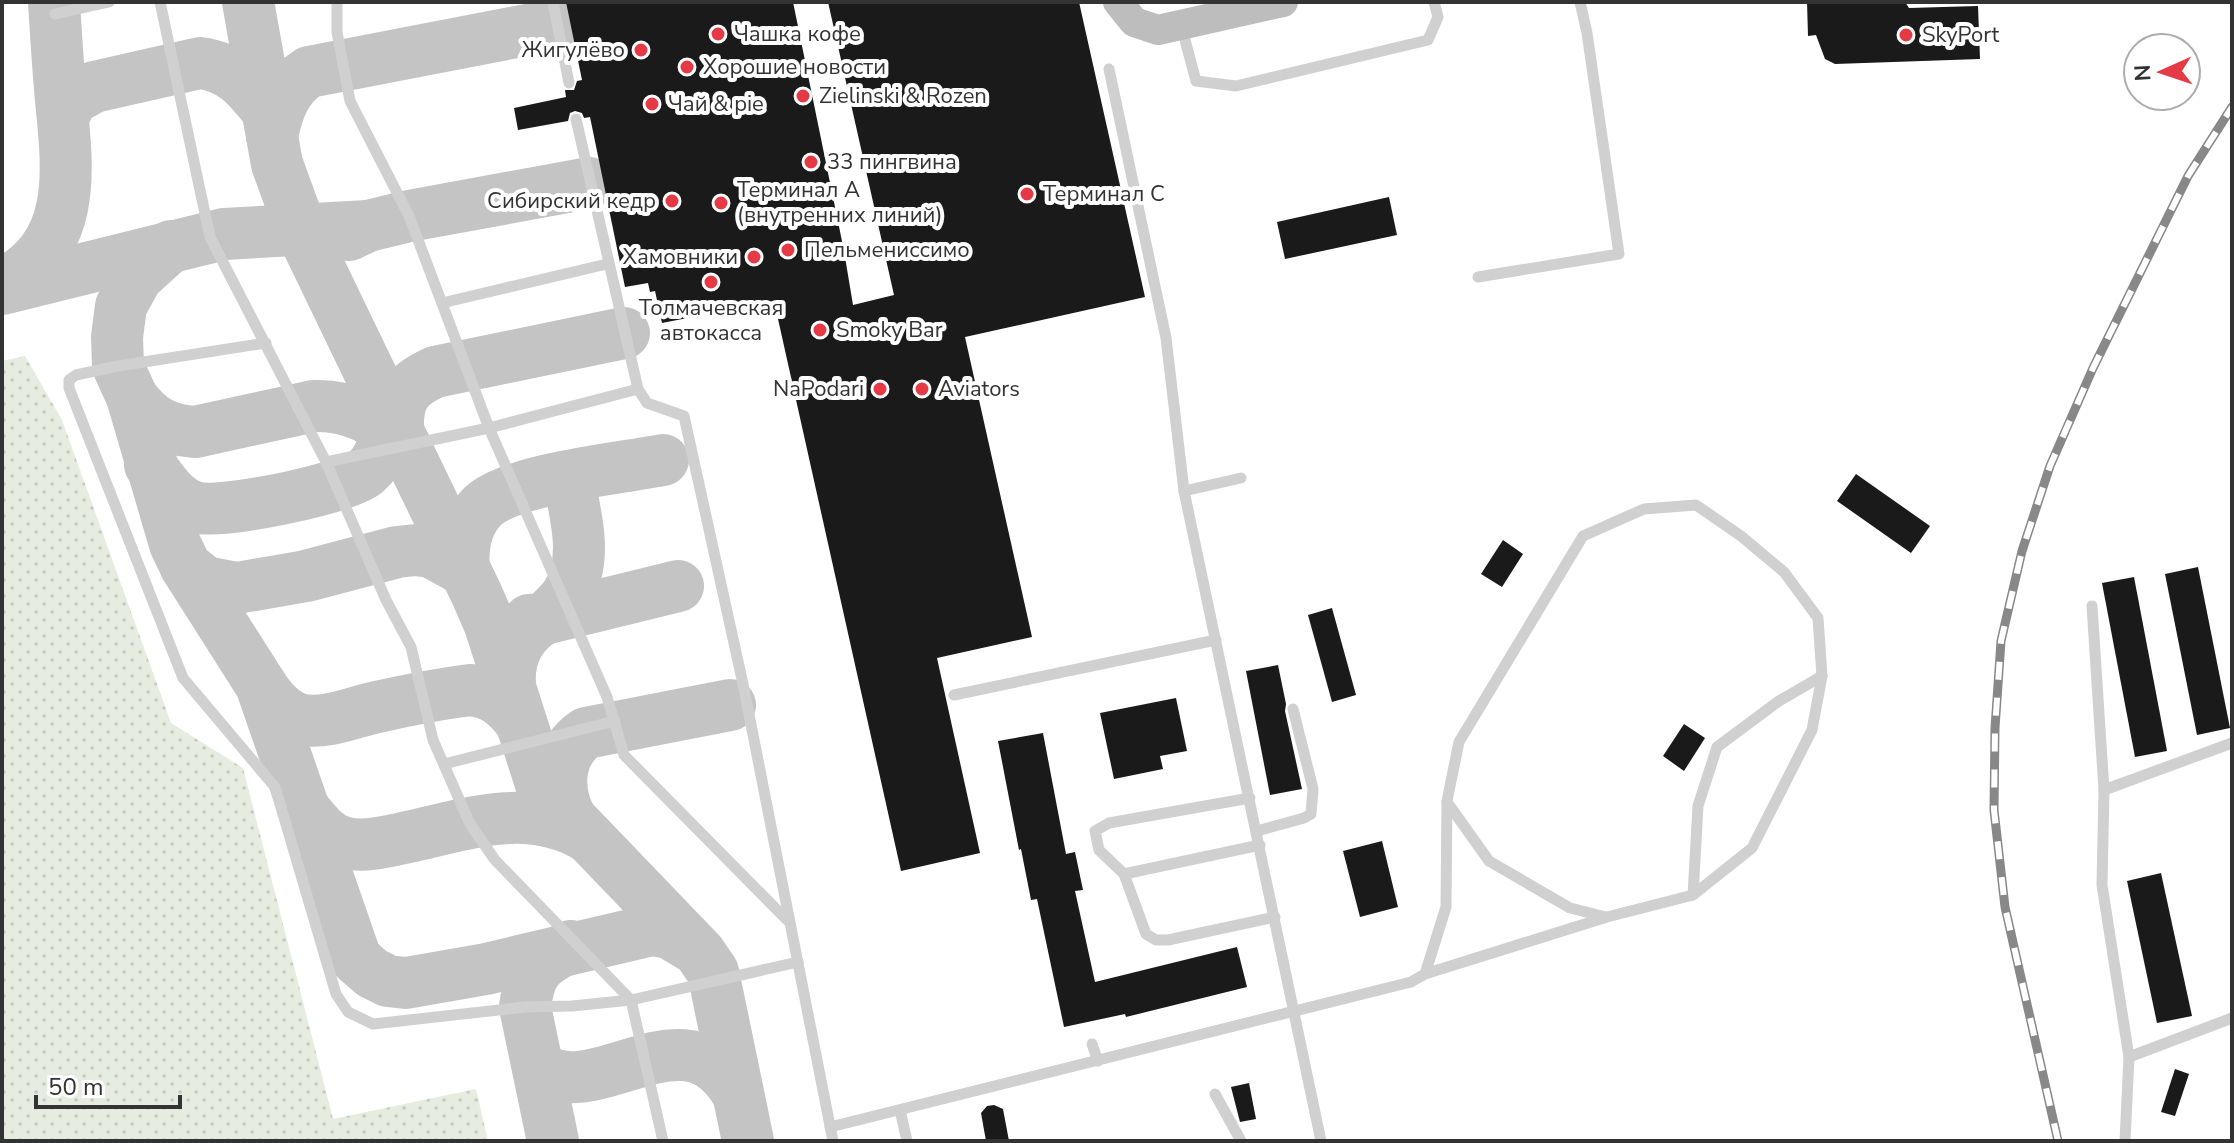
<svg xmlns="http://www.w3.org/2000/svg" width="2234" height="1143" viewBox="0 0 2234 1143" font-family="'Nunito Sans',sans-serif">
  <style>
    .grass { fill: url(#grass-dots) }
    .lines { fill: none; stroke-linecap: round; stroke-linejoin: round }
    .taxiway { stroke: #c4c4c4; stroke-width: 52 }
    .building { fill: #1a1a1a }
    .lane { stroke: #d0d0d0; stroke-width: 11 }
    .secondary { stroke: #bdbdbd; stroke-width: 30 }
    .rail-casing { stroke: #888; stroke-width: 9 }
    .rail { stroke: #fff; stroke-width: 6; stroke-dasharray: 18; stroke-linecap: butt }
    .poi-dot { fill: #e63946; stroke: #fff; stroke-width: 3 }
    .labels { text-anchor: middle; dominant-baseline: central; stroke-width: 8; stroke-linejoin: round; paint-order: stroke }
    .poi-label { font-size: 22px; fill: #333; stroke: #fff; text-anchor: start }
  </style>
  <defs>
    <pattern id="grass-dots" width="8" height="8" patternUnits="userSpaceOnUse" patternTransform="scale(2)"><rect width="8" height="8" fill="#e6ecdf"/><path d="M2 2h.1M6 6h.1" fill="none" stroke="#c6cbc0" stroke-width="1.8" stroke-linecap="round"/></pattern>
  </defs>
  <rect width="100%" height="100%" fill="#fff"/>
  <path class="grass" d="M25 356 62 420 171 723 243 768 333 1119 476 1089 488 1141H2V361Z"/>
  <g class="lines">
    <g class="taxiway">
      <path d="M248 2 277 164 301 230 477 595 490 625 541 784 552 799 700 953 713 972 748 1141"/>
      <path d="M63 117 72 99 94 87 200 63C232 67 247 85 267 110"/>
      <path d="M272 136C278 109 285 87 309 72L558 24"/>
      <path d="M349 235 368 226 409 216 589 183"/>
      <path d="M171 246 137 277 121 306 117 337 118 366 132 397 175 544 186 567 261 685 356 959 372 973 388 981 406 983 486 969 652 930 669 933 696 949"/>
      <path d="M2 284C78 247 68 171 61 100 58 68 56 35 54 2"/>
      <path d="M2 289 224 234 368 226"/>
      <path d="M132 397C150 421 166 430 195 432L314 406C353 405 379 421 406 447"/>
      <path d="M398 429C397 396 407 385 435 372L624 333"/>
      <path d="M150 465C162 481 174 501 194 507 219 515 345 489 366 472 387 454 387 423 383 398"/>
      <path d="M186 567 205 582 237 588 306 576 397 552 416 550 431 552 464 570"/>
      <path d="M464 570C462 548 466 523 483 506 512 479 621 468 663 460"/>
      <path d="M529 620 544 619C551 612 560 604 566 596 589 561 576 516 568 477"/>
      <path d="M261 685C271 701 284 716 303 720 327 724 354 712 377 707 408 700 439 694 470 690 493 692 506 703 520 721"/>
      <path d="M511 694C506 662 516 635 544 619L678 586"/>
      <path d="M304 809C316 824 327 839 346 843 365 848 389 841 408 837 472 823 528 802 588 837"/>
      <path d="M569 815C556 786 558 752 586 733L730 705"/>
      <path d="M538 1067C597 1109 682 1003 736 1091"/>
      <path d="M553 1141 525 1007C530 969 539 963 571 946"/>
    </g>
  </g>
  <g class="building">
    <path d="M566 2H793L844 251 853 305 894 295 828 2H1079L1145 297 965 337 1032 637 937 658 980 853 901 871 774 301 662 323 655 291 650 292 648 283 625 287 590 117 584 118 582 113 575 111 570 113 568 121 518 130 514 108 566 97 565 90H574L577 81 582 80Z"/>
    <path d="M1807 2H1905L1909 8 1978 6 1980 59 1835 64 1825 59 1816 35 1808 36Z"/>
    <path d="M1389 197 1397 235 1285 259 1277 222Z"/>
    <path d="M1856 474 1930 526 1911 553 1837 501Z"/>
    <path d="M1503 540 1523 554 1502 587 1481 574Z"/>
    <path d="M2198 567 2230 728 2197 735 2165 574Z"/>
    <path d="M2134 577 2167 751 2135 757 2102 583Z"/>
    <path d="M1332 608 1356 695 1332 702 1308 615Z"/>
    <path d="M1278 665 1286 704 1285 711 1302 789 1270 795 1246 671Z"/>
    <path d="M1176 698 1187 751 1160 756 1163 769 1114 779 1100 713Z"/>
    <path d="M1684 724 1705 738 1684 771 1663 756Z"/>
    <path d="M1043 733 1066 854 1075 852 1083 890 1075 891 1095 982 1237 947 1247 987 1126 1017 1125 1014 1064 1027 1037 899 1031 900 1021 849 1019 850 998 741Z"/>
    <path d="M1382 841 1398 907 1360 917 1343 851Z"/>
    <path d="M2161 873 2192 1016 2157 1023 2127 881Z"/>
    <path d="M2175 1069 2189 1074 2175 1116 2161 1112Z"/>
    <path d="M1249 1083 1256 1119 1240 1122 1231 1087Z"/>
    <path d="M994 1105 1003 1109 1009 1141H986L981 1113 987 1106Z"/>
  </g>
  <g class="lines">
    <g class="lane">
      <path d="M160 2 210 237 326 462 386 600 411 647 433 740 470 824 495 860 631 1000 663 1141"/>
      <path d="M337 2V32L350 101 409 216 489 428 607 697 624 755 787 920"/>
      <path d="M553 2 569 83"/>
      <path d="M55 14 109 2"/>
      <path d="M1181 25 1196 81 1236 86 1428 40 1438 17 1434 2"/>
      <path d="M1109 69 1166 338 1184 491 1321 1141"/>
      <path d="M576 119 638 389 647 403 684 416 743 684 833 1141"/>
      <path d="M1478 277 1619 254 1587 33 1580 2"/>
      <path d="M442 303 607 264"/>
      <path d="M266 343 118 366 76 375 69 380V388L183 678 275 787 336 994 348 1012 373 1024 525 1007 572 1006 631 1000 798 962"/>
      <path d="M326 462 489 428 638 389"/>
      <path d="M1184 491 1241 478"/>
      <path d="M2092 606 2104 790 2102 885 2129 1057 2125 1141"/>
      <path d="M954 695 1216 640"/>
      <path d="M444 764 615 721"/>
      <path d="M2104 790 2232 743"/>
      <path d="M1250 798 1109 823 1095 831 1099 850 1124 874 1260 845"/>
      <path d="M1447 802 1489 861 1570 908 1606 917"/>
      <path d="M1257 831 1304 818 1311 814 1313 789 1293 709"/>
      <path d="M1124 874 1146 934 1156 940H1168L1275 917"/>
      <path d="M1693 895 1698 806 1717 747 1779 701 1822 676"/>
      <path d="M1092 1044 1098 1061"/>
      <path d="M2129 1057 2232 1018"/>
      <path d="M1215 1094 1241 1141"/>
      <path d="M900 1110 907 1141"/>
      <path d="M830 1127 1411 982 1425 974 1607 917 1693 895 1752 848 1812 730 1822 676 1818 618 1784 572 1741 536 1696 505 1644 509 1583 536 1459 742 1447 801 1446 907 1425 974"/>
    </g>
    <path class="secondary" d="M1118 2 1134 22 1158 30 1283 2"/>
    <defs>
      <path id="rail" d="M2058 1141 2005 907 1994 810 1995 728 2001 641 2022 551 2050 466 2093 368 2188 176 2232 107"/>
    </defs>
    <use href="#rail" class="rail-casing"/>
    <use href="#rail" class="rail"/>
  </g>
  <g class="poi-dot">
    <circle cx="718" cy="34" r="8"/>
    <circle cx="1906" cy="35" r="8"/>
    <circle cx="641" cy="50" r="8"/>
    <circle cx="687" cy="67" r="8"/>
    <circle cx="803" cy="96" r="8"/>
    <circle cx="652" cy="104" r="8"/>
    <circle cx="811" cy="162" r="8"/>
    <circle cx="1027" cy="194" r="8"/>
    <circle cx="672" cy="201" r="8"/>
    <circle cx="721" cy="203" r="8"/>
    <circle cx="788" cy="250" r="8"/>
    <circle cx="754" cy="257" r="8"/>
    <circle cx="711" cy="282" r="8"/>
    <circle cx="820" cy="330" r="8"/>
    <circle cx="880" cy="389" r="8"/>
    <circle cx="922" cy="389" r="8"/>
  </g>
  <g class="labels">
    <g class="poi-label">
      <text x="734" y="34">Чашка кофе</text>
      <text x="1922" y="35">SkyPort</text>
      <text x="625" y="50" text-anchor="end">Жигулёво</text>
      <text x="703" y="67">Хорошие новости</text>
      <text x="819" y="96">Zielinski &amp; Rozen</text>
      <text x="668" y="104">Чай &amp; pie</text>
      <text x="827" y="162">33 пингвина</text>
      <text x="737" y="190">Терминал А<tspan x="737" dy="25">(внутренних линий)</tspan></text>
      <text x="1043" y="194">Терминал С</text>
      <text x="656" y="201" text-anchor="end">Сибирский кедр</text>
      <text x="804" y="250">Пельмениссимо</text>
      <text x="738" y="257" text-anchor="end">Хамовники</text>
      <text x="711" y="308" text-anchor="middle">Толмачевская<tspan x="711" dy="25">автокасса</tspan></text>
      <text x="836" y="330">Smoky Bar</text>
      <text x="864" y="389" text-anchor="end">NaPodari</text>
      <text x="938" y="389">Aviators</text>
    </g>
  </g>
  <rect width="2234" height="1143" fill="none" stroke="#333333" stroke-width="8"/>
  <g transform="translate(2162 72) rotate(267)"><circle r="38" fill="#ffffff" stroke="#adadad" stroke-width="2"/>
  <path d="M0-6L14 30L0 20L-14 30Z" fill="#e63946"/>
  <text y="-12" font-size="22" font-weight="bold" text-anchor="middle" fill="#333333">N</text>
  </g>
  <path d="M36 1095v12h144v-12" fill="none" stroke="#333333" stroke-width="4"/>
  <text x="48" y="1095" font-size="24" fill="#333333" stroke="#ffffff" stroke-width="6" paint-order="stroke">50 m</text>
</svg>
